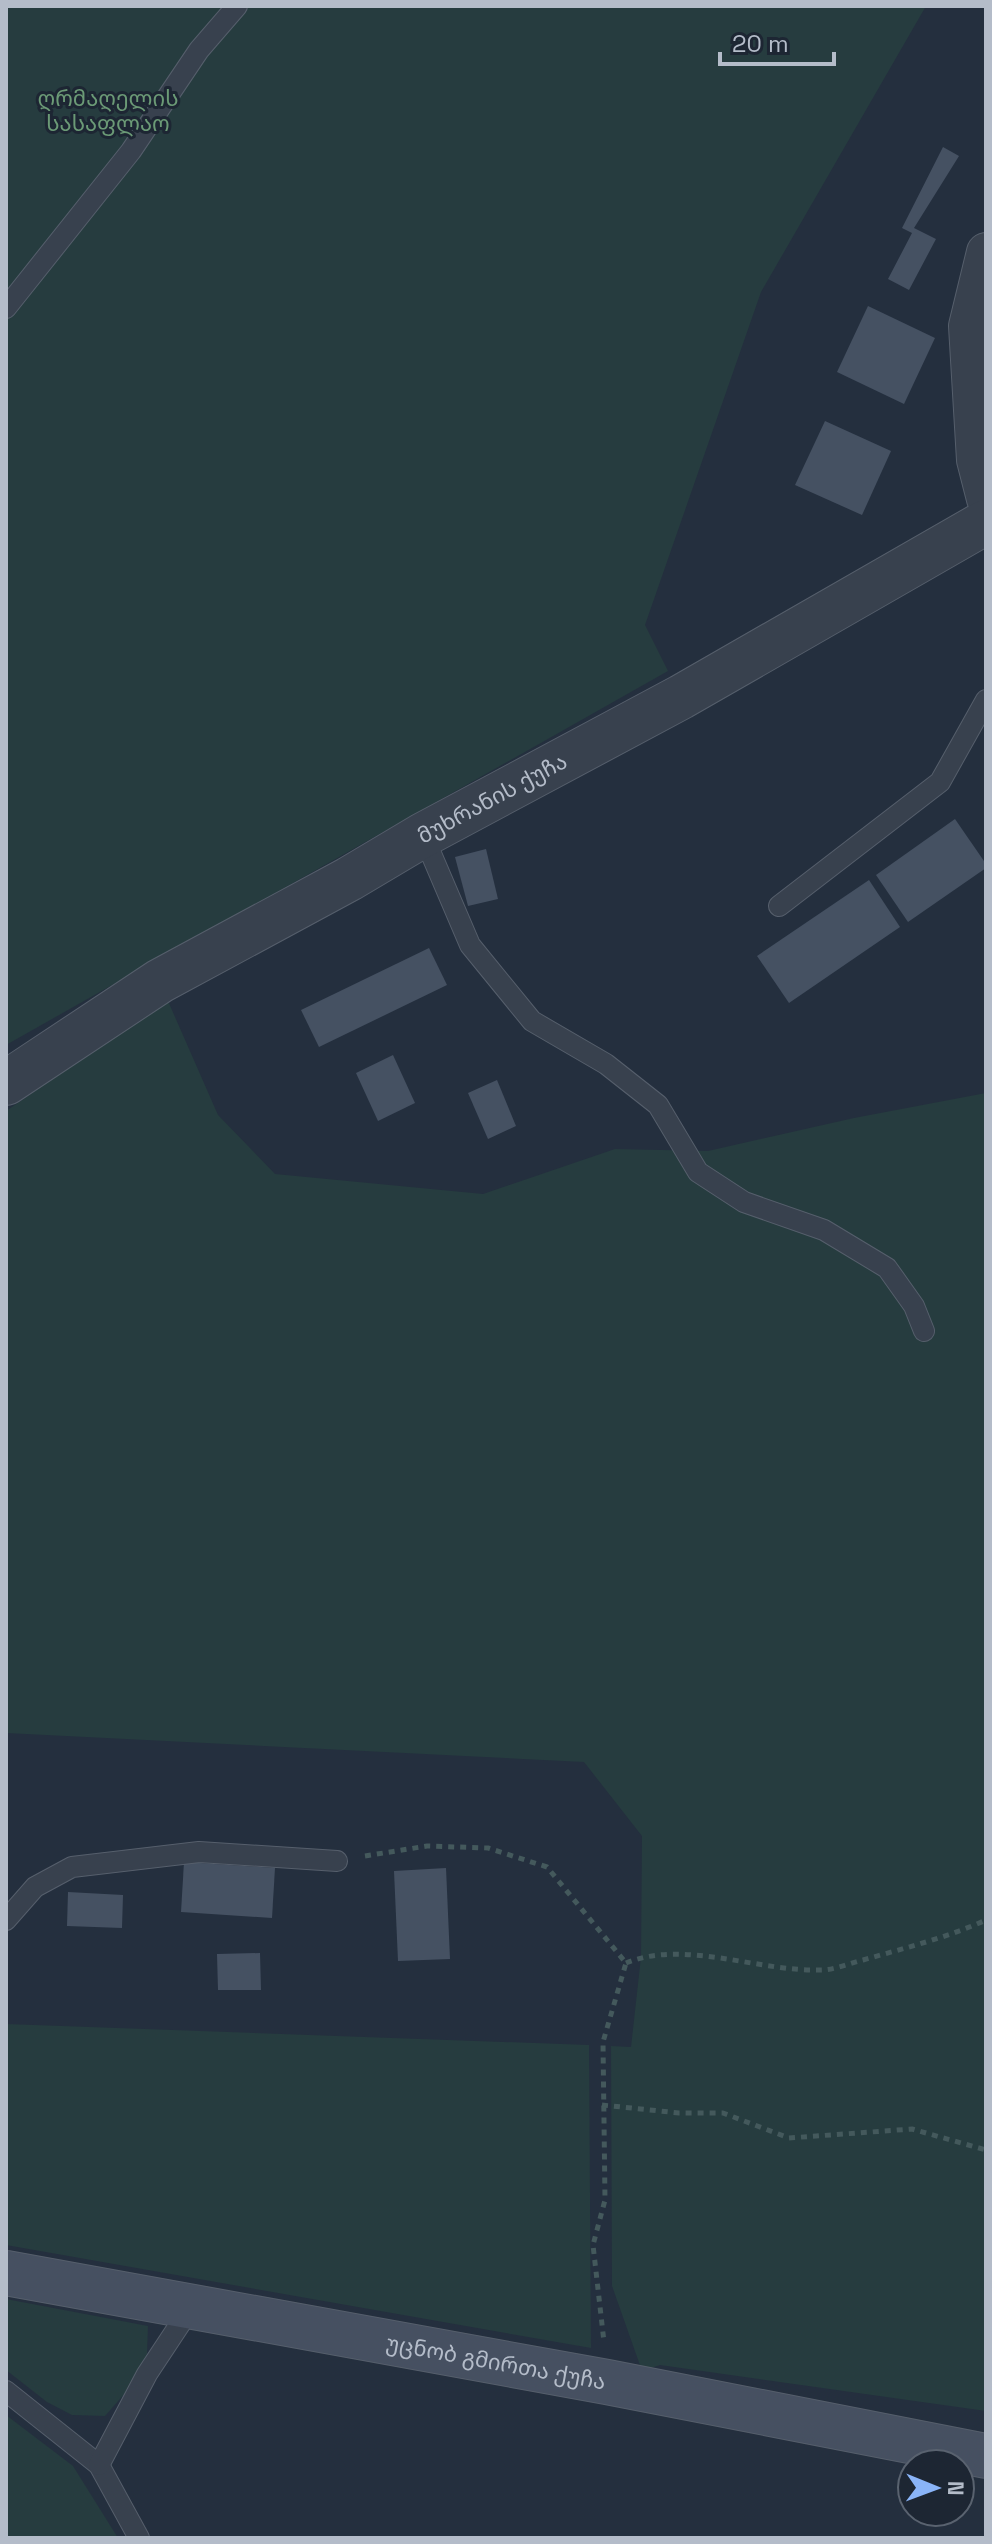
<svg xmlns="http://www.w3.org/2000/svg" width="992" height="2544" viewBox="0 0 992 2544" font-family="'Space Grotesk','Noto Sans Georgian',sans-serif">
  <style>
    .green { fill: #263c3f }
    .building { fill: #455162 }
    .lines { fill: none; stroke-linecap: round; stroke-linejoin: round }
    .service-casing { stroke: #565f6c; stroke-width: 22 }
    .minor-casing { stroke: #565f6c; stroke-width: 40 }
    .tertiary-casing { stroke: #565f6c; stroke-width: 46 }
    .secondary-casing { stroke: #565f6c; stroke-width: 46 }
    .path { stroke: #44595c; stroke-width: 5; stroke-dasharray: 6 6; stroke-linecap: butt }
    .service { stroke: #38414e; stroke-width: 20 }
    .minor { stroke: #38414e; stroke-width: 38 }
    .tertiary { stroke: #38414e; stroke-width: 44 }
    .secondary { stroke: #465061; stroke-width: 44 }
    .labels { text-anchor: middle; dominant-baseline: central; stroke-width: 6; stroke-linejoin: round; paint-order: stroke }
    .park-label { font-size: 22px; fill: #6b9a76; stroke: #1d2633 }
    .street-label { font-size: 22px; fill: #b4bcc9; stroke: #1d2633 }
  </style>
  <rect width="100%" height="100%" fill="#242f3e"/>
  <g class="green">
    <path d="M6 6H926L761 292 645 625 668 671 6 1045Z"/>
    <path d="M168 1001 218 1115 275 1174 483 1194 615 1149 708 1151 854 1118 986 1093V2411L660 2365 642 2371 612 2286 611 2046 631 2047 641 1957 642 1836 584 1762 6 1733V1111Z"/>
    <path d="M6 2024 589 2045 591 2348 6 2245Z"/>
    <path d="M6 2299 148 2326 147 2354 126 2392 105 2416 72 2415 47 2402 6 2370Z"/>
    <path d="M6 2415 73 2466 118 2538H6Z"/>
  </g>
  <g class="building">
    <path d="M943 147 959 156 914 228 936 239 909 290 888 279 912 233 902 228Z"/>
    <path d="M868 306 935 338 904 404 837 372Z"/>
    <path d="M825 421 891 451 862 515 795 485Z"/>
    <path d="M955 819 986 864V868L908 922 876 875Z"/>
    <path d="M486 849 498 899 468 906 455 857Z"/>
    <path d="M869 880 900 927 789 1003 757 956Z"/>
    <path d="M429 948 447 985 319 1047 301 1010Z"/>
    <path d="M393 1055 415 1103 378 1121 356 1073Z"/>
    <path d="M497 1080 516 1126 488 1139 468 1093Z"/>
    <path d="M184 1862 275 1868 272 1918 181 1912Z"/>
    <path d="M446 1868 450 1959 398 1961 394 1871Z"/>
    <path d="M68 1892 123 1895 122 1928 67 1926Z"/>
    <path d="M260 1953 261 1990H218L217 1954Z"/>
  </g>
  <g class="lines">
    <defs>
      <g id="service">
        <path d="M6 308 131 151 199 50 237 6"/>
        <path d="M423 835 470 945 532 1021 606 1064 658 1105 698 1172 744 1202 824 1230 887 1268 914 1306 924 1331"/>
        <path d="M779 906 940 782 986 700"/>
        <path d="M6 1920 35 1887 72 1867 199 1852 337 1861"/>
        <path d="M6 2391 99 2465 139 2538"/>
        <path d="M99 2465 147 2374 192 2306"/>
      </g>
      <path id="minor" d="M986 252 968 326 976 460 986 499"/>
      <g id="tertiary">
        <path id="s1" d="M6 1083 160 981 349 879 423 835 681 697 986 522"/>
      </g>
      <g id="secondary">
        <path id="s2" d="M6 2273 607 2382 986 2456"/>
      </g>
    </defs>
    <use href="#service" class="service-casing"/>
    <use href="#minor" class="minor-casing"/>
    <use href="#tertiary" class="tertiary-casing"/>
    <use href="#secondary" class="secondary-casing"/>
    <g class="path">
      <path d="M365 1856 427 1846 488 1848 547 1867 626 1963 603 2042 605 2200 593 2245 604 2342"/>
      <path d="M626 1963C684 1939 759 1972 821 1970 834 1970 850 1963 863 1960 905 1948 946 1938 986 1920"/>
      <path d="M602 2105 679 2113H723L789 2138 912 2129 986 2150"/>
    </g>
    <use href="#service" class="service"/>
    <use href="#minor" class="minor"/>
    <use href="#tertiary" class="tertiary"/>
    <use href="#secondary" class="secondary"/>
  </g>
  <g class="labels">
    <g class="park-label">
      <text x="108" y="98">ღრმაღელის<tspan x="108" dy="25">სასაფლაო</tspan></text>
    </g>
    <g class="street-label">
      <text stroke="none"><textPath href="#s1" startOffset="564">მუხრანის ქუჩა</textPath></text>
      <text stroke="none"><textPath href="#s2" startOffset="498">უცნობ გმირთა ქუჩა</textPath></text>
    </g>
  </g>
  <rect width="992" height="2544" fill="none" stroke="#b4bcc9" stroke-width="16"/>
  <g transform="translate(936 2488) rotate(91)"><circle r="38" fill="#1d2633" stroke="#59626f" stroke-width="2"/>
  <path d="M0-6L14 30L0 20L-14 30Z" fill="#8ab4f8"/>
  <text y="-12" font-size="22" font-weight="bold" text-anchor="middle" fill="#b4bcc9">N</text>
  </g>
  <path d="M720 52v12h114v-12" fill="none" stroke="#b4bcc9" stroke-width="4"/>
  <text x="732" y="52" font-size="24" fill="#b4bcc9" stroke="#1d2633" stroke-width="6" paint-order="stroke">20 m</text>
</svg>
